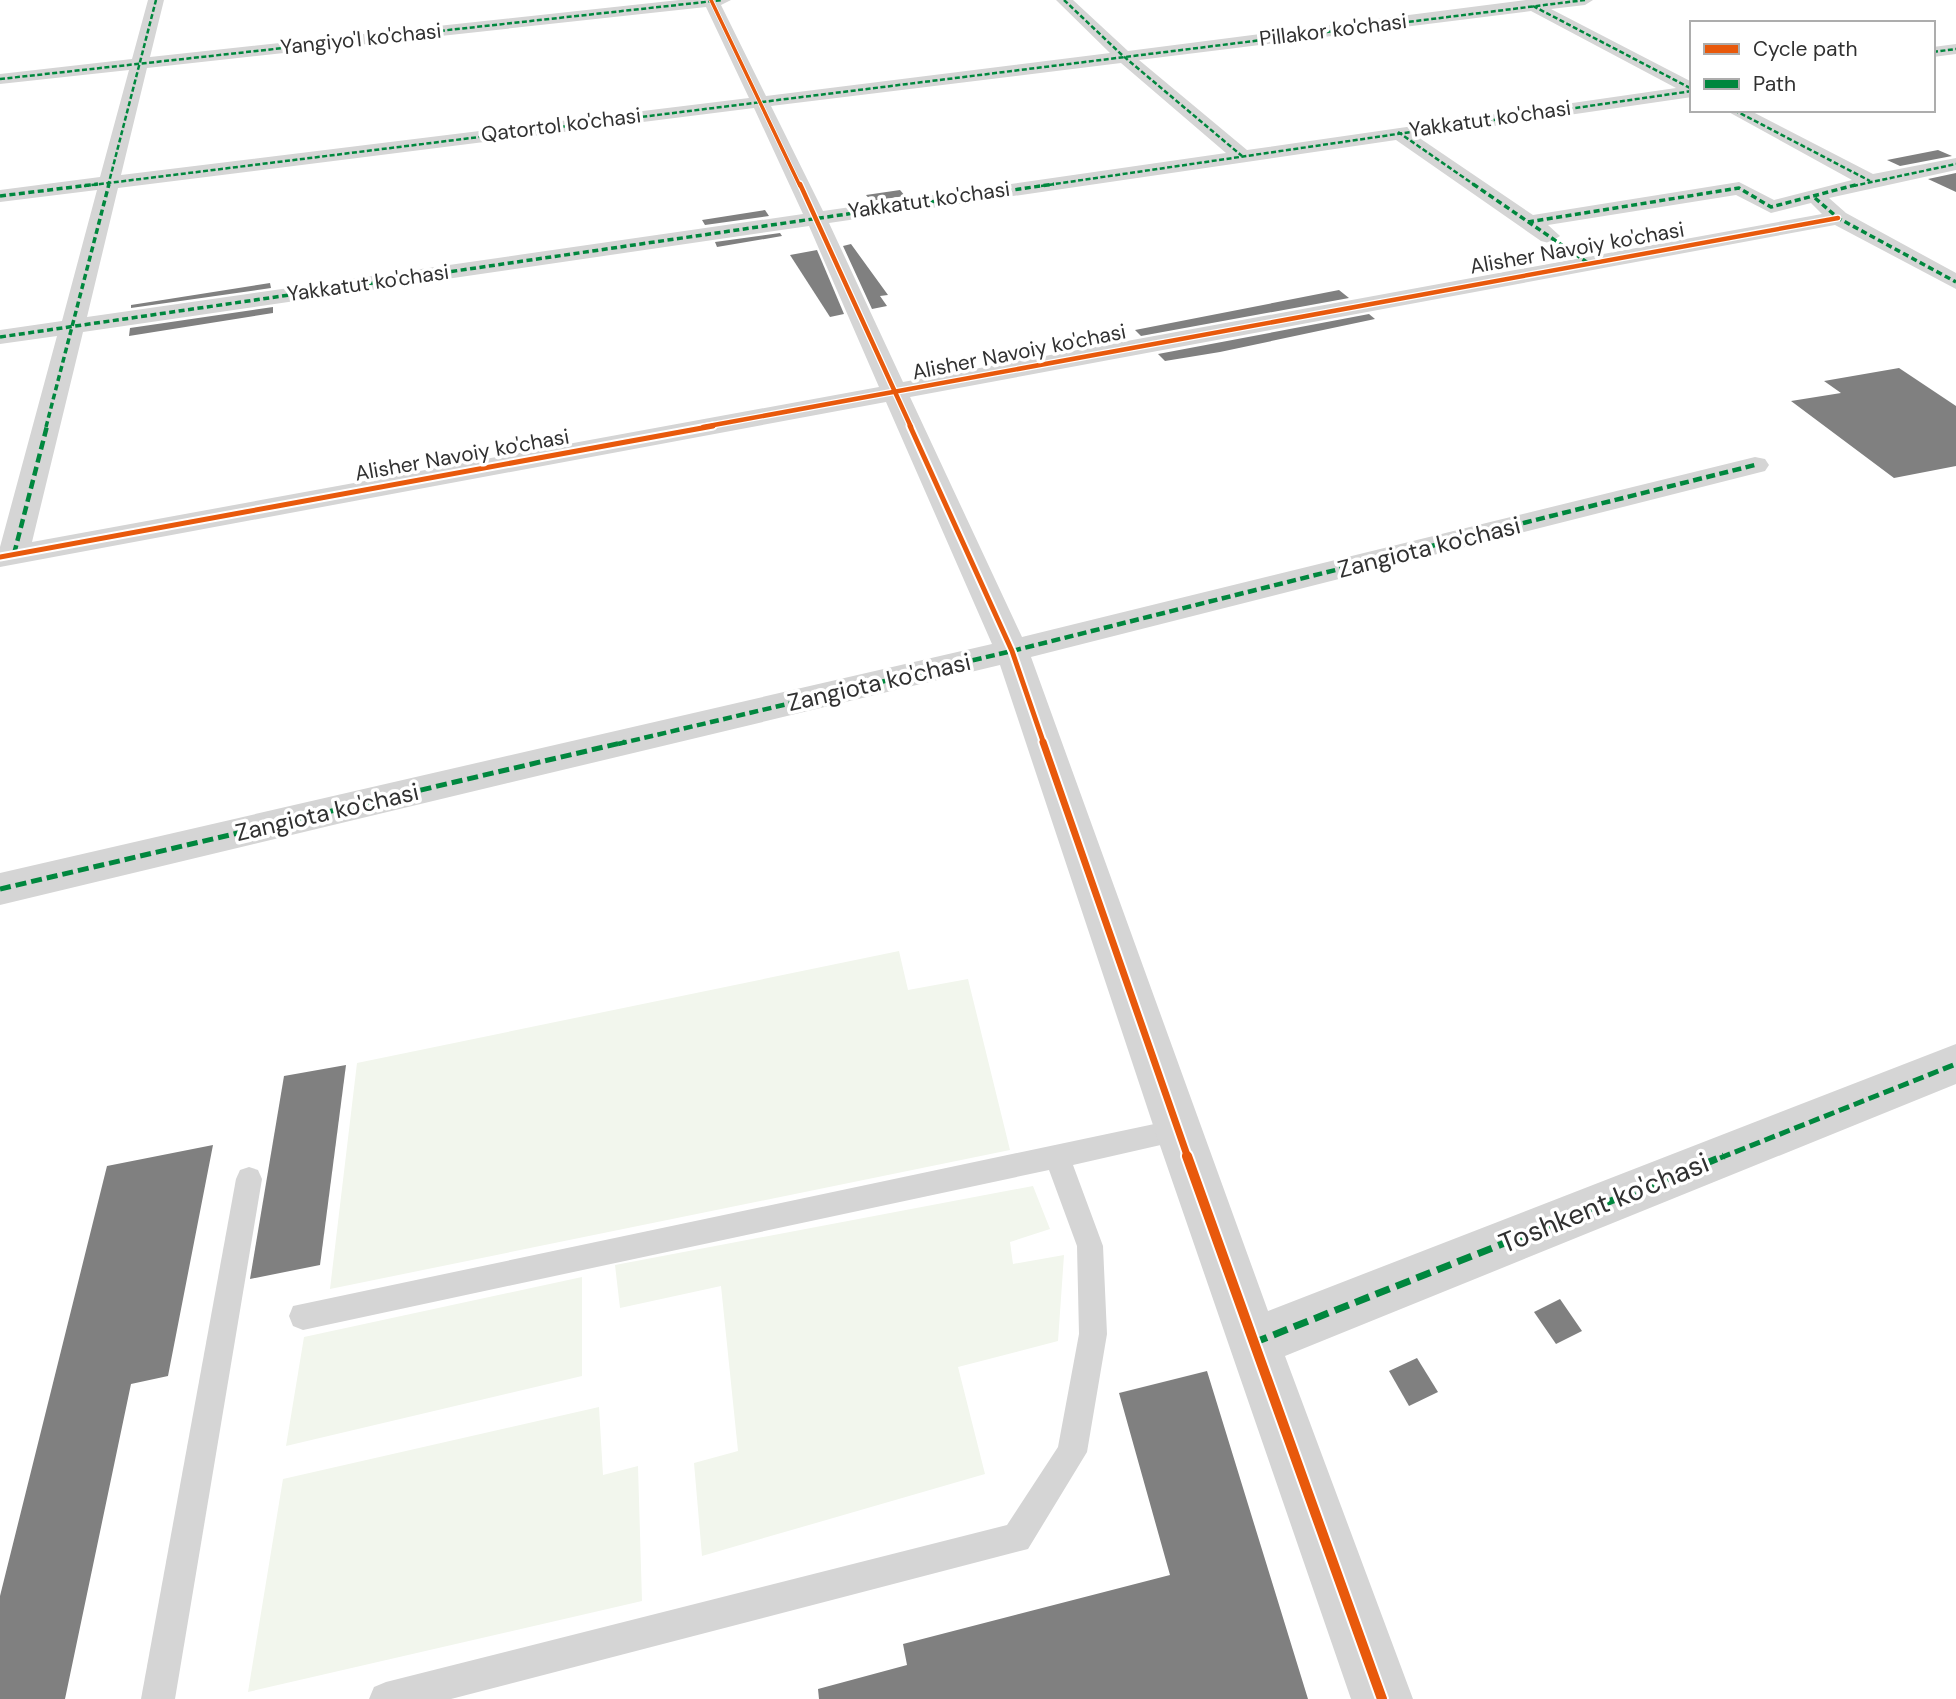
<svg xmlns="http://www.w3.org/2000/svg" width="1956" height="1699" viewBox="0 0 1956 1699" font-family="'DM Sans',sans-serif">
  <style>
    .green { fill: #f2f6ed }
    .building { fill: #808080 }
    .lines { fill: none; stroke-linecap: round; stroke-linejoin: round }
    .lane { fill: #d5d5d5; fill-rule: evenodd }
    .street { fill: #d5d5d5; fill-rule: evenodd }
    .quiet-far4 { stroke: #00873e; stroke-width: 2.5; stroke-dasharray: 5 2.5; stroke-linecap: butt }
    .quiet-far3 { stroke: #00873e; stroke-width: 3.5; stroke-dasharray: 6 3.5; stroke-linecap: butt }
    .quiet-far2 { stroke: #00873e; stroke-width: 4.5; stroke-dasharray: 9 4.5; stroke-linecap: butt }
    .quiet-far1 { stroke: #00873e; stroke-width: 5; stroke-dasharray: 11 5; stroke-linecap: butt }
    .quiet { stroke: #00873e; stroke-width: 7; stroke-dasharray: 15 7; stroke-linecap: butt }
    .cycleway-far4-casing { stroke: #fff; stroke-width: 5 }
    .cycleway-far3-casing { stroke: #fff; stroke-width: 7 }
    .cycleway-far2-casing { stroke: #fff; stroke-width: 9 }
    .cycleway-far1-casing { stroke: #fff; stroke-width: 11 }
    .cycleway-casing { stroke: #fff; stroke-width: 14 }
    .cycleway-far4 { stroke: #e8590c; stroke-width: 3.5 }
    .cycleway-far3 { stroke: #e8590c; stroke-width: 4.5 }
    .cycleway-far2 { stroke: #e8590c; stroke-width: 5 }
    .cycleway-far1 { stroke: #e8590c; stroke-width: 7 }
    .cycleway { stroke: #e8590c; stroke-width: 10 }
    .labels { text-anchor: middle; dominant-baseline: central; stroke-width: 7; stroke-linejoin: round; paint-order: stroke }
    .far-street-label { font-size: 21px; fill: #313131; stroke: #fff }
    .street-label { font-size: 24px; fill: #313131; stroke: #fff }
    .near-street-label { font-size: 28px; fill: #313131; stroke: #fff }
  </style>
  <rect width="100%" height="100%" fill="#fff"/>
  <g class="green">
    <path d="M899 951 908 990 968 979 1010 1150 330 1289 357 1063Z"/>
    <path d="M1033 1186 1050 1229 1010 1242 1013 1264 1064 1255 1058 1341 958 1367 985 1474 702 1556 694 1463 738 1451 721 1286 620 1308 615 1265Z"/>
    <path d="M582 1277V1376L286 1446 304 1337Z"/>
    <path d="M599 1407 603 1475 638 1466 642 1601 248 1692 283 1479Z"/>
  </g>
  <g class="building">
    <path d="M1938 150 1952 156 1900 166 1887 160Z"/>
    <path d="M1956 173V192L1928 179Z"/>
    <path d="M900 190 905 196 871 201 866 195Z"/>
    <path d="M765 210 769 216 705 225 702 220Z"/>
    <path d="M780 233 782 236 717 247 715 242Z"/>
    <path d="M851 244 888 295 880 296 887 306 872 309 843 246Z"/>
    <path d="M817 250 844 314 830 317 790 255Z"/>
    <path d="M270 283 271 288 131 308V305Z"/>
    <path d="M1339 290 1349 298 1141 336 1135 330Z"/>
    <path d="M273 307V313L129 336 130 328Z"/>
    <path d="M1369 314 1375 319 1220 352 1165 361 1158 354Z"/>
    <path d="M1899 368 1956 406V466L1894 478 1791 401 1841 393 1824 381Z"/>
    <path d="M346 1065 320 1265 250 1279 284 1076Z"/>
    <path d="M213 1145 168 1376 131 1384 65 1699H0V1596L107 1166Z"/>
    <path d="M1560 1299 1582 1331 1556 1344 1534 1312Z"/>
    <path d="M1417 1358 1438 1392 1409 1406 1389 1371Z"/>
    <path d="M1207 1371 1308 1699H819L818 1689 907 1665 903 1644 1170 1575 1119 1393Z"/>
  </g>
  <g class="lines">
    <g class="lane">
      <path d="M1178 1119 1187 1123 1191 1131 1187 1139 1073 1165 1103 1246 1107 1334 1087 1452 1028 1549 451 1699H369L374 1687 386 1682 1007 1525 1058 1447 1079 1334 1077 1246 1049 1170 303 1330 293 1326 289 1316 293 1306Z"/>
      <path d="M249 1167 258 1170 262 1179 175 1699H141L236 1179 240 1170Z"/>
    </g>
    <g class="street">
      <path d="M148 0H164L150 57 679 0H731L721 5 766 96 1110 53 1056 0H1073L1128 51 1526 0H1593L1585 5 1551 9 1692 82V97L1418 137 1533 215 1739 182 1774 200 1852 180 1725 110H1749L1873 174 1956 158V170L1829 198 1846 213 1956 273V289L1835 225 910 397 1022 637 1755 457 1765 459 1769 465 1765 471 1031 657 1268 1311 1956 1044V1084L1285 1356 1413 1699H1351L1155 1131 1000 665 0 905V873L992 644 886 402 0 567V547L57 336 0 344V330L62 321 97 190 0 202V190L100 177 129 70 0 84V74L132 59ZM706 7 749 98 121 175 147 68ZM1531 11 1676 88 1247 150 1139 60ZM1121 63 1226 153 823 211 771 106ZM754 108 803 214 87 317 118 188ZM1396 140 1541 241 1549 243 1560 236 1548 225 1736 195 1771 213 1811 203 1822 214 903 382 829 223ZM809 226 879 387 32 542 83 332Z"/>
      <path d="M1956 44V54L1933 57V47Z"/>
    </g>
    <g class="quiet-far4">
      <path d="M1064 0 1122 55 1242 156"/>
      <path d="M1533 6 1692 89"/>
      <path d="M1933 52 1956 49"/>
      <path d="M0 79 723 0"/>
      <path d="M1734 110 1870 181"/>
      <path d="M1398 132 1476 186"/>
      <path d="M84 186 1585 0"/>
      <path d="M108 186 156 0"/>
      <path d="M1041 186 1692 91"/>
      <path d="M1853 186 1956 164"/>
    </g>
    <g class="quiet-far3">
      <path d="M1473 184 1588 263"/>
      <path d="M0 196 98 184"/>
      <path d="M1815 198 1838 218 1956 282"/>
      <path d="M1528 222 1739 188 1771 207 1859 184"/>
      <path d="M0 337 1054 184"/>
      <path d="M46 427 109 184"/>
    </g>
    <g class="quiet-far2">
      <path d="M14 554 47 426"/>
      <path d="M618 744 1012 651 1755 465"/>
    </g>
    <g class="quiet-far1">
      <path d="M0 889 625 742"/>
      <path d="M1720 1158 1956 1064"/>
    </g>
    <path class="quiet" d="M1253 1343 1724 1156"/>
    <defs>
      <path id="cycleway-far4" d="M711 0 800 186"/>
      <g id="cycleway-far3">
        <path d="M800 184 911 427"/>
        <path d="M703 427 1838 218"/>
      </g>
      <g id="cycleway-far2">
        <path d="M910 426 1012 651 1044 744"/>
        <path d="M0 557 713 426"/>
      </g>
      <path id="cycleway-far1" d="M1043 742 1188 1158"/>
      <path id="cycleway" d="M1187 1156 1382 1699"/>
    </defs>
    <use href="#cycleway-far4" class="cycleway-far4-casing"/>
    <use href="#cycleway-far3" class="cycleway-far3-casing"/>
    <use href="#cycleway-far2" class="cycleway-far2-casing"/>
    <use href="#cycleway-far1" class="cycleway-far1-casing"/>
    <use href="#cycleway" class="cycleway-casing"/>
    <use href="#cycleway-far4" class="cycleway-far4"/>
    <use href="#cycleway-far3" class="cycleway-far3"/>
    <use href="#cycleway-far2" class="cycleway-far2"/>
    <use href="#cycleway-far1" class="cycleway-far1"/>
    <use href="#cycleway" class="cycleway"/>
  </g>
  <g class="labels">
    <g class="far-street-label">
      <text transform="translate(1333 30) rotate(-7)">Pillakor ko'chasi</text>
      <text transform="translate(361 39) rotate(-6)">Yangiyo'l ko'chasi</text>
      <text transform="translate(1490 119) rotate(-8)">Yakkatut ko'chasi</text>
      <text transform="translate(561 125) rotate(-7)">Qatortol ko'chasi</text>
      <text transform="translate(929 200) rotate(-8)">Yakkatut ko'chasi</text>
      <text transform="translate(1577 248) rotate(-10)">Alisher Navoiy ko'chasi</text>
      <text transform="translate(368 283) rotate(-8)">Yakkatut ko'chasi</text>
      <text transform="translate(1019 352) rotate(-11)">Alisher Navoiy ko'chasi</text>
      <text transform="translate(462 455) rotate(-10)">Alisher Navoiy ko'chasi</text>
    </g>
    <g class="street-label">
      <text transform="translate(1429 547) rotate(-14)">Zangiota ko'chasi</text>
      <text transform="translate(879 682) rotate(-13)">Zangiota ko'chasi</text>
      <text transform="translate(327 812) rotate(-13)">Zangiota ko'chasi</text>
    </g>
    <g class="near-street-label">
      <text transform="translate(1604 1203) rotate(-22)">Toshkent ko'chasi</text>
    </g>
  </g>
  <rect x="1690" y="21" width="245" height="91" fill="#ffffff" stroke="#adadad" stroke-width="2"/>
  <rect x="1704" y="44" width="35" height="10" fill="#e8590c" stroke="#adadad" stroke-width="2"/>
  <text x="1753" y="56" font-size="21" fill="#313131">Cycle path</text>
  <rect x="1704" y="79" width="35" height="10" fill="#00873e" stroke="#adadad" stroke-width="2"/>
  <text x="1753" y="91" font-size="21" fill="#313131">Path</text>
</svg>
